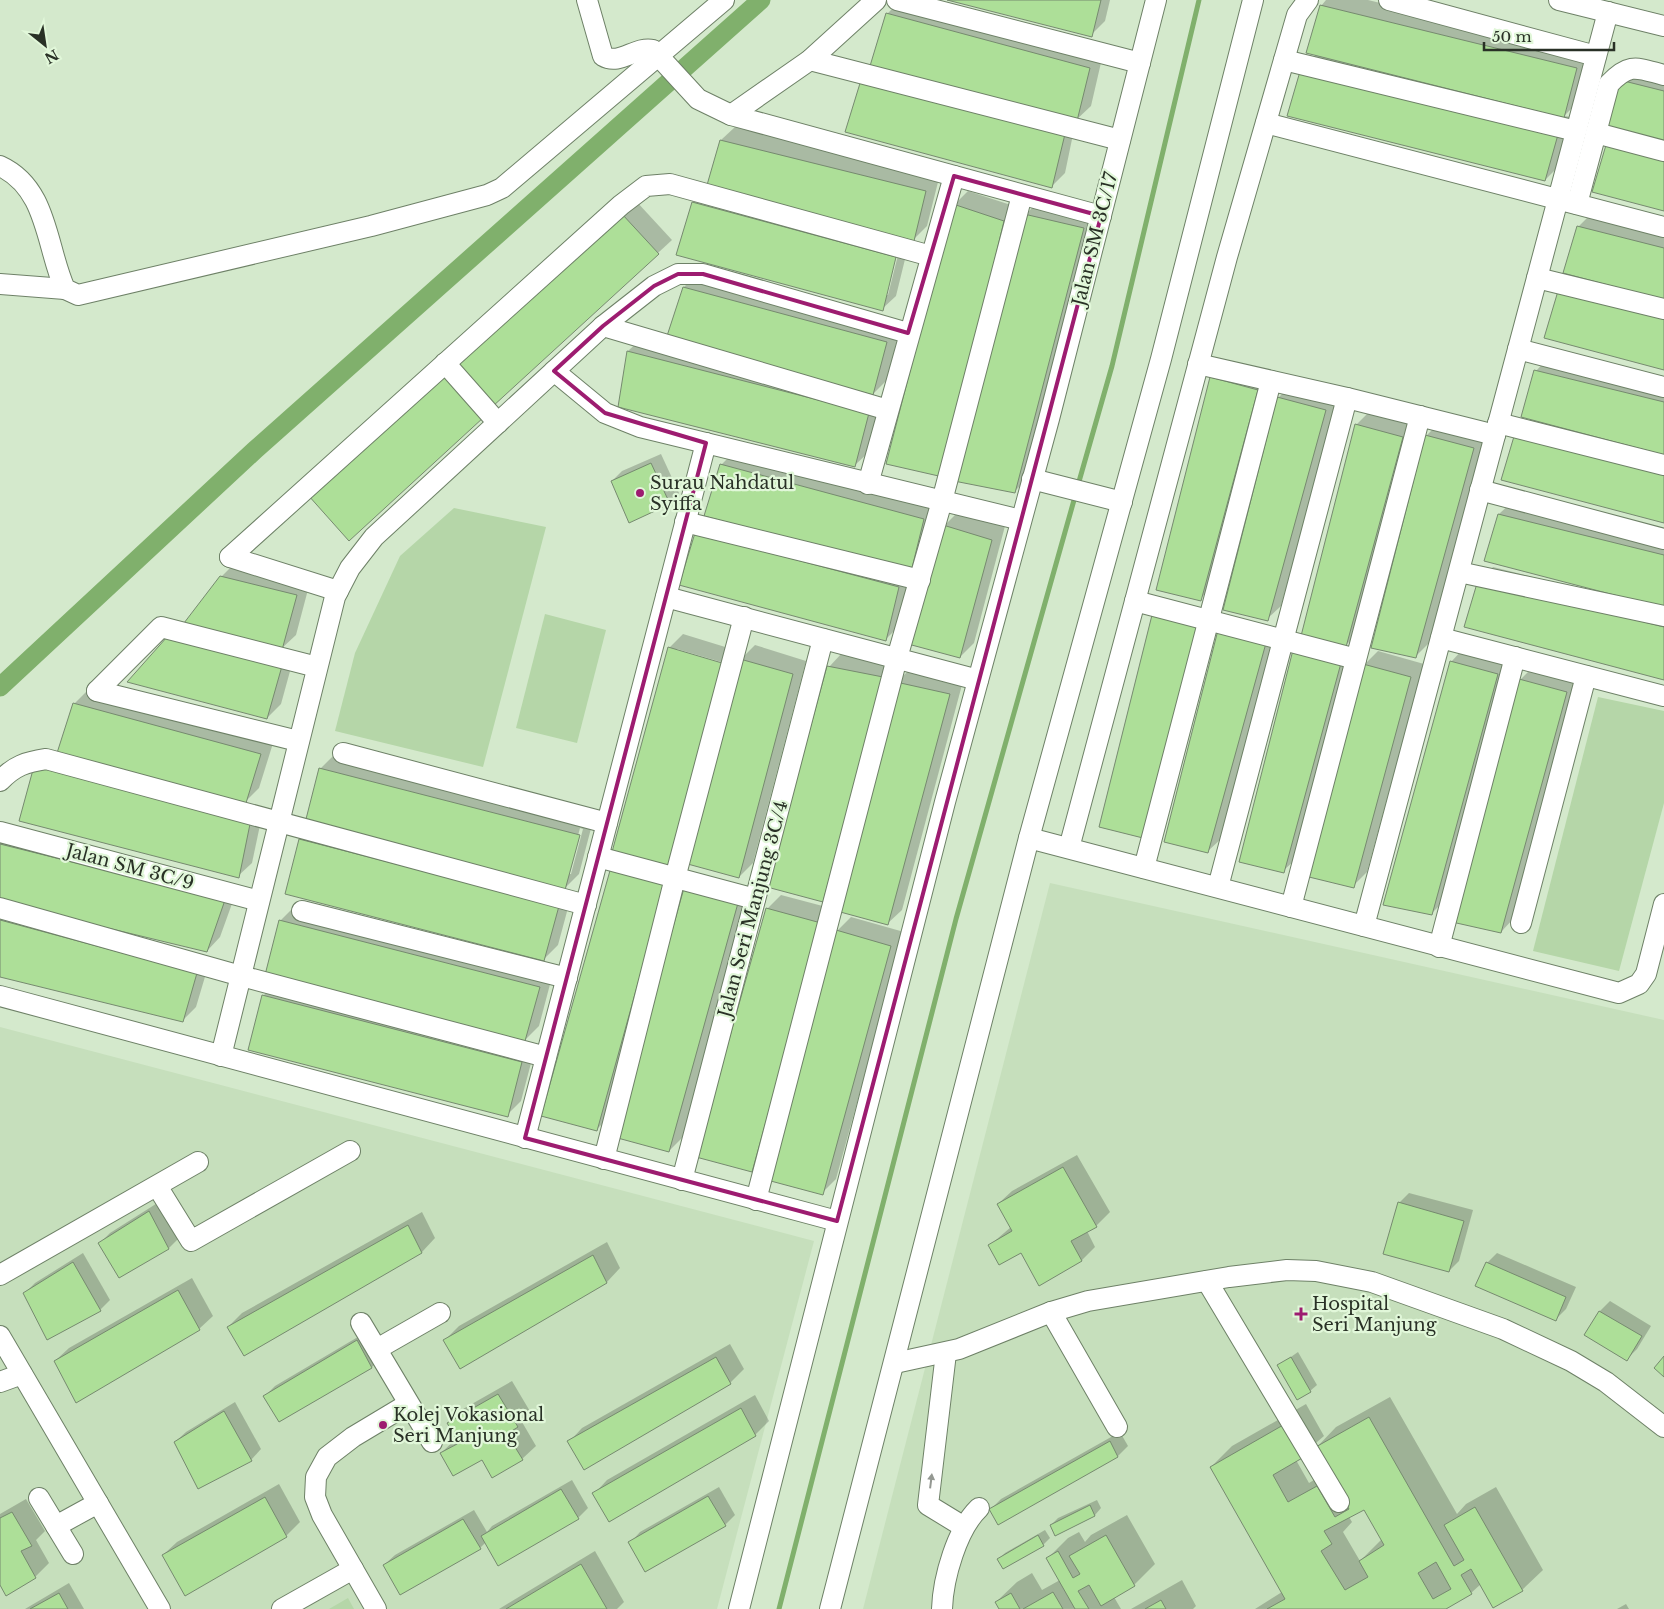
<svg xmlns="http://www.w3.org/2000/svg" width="1664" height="1609" viewBox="0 0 1664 1609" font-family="'Libre Baskerville',serif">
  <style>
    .built { fill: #c6dfbc }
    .green { fill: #b5d6a8 }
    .shadow { fill: #0003; fill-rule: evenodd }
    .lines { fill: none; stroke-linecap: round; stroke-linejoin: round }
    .stream { stroke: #80b06c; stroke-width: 5 }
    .canal { stroke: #80b06c; stroke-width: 19 }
    .building { fill: #addf98; stroke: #768a6f; fill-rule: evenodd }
    .minor-casing { stroke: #6e8167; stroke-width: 22 }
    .minor { stroke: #fff; stroke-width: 20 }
    .oneway { fill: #949892 }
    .marked { fill: none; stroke: #9d1c70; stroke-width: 4; stroke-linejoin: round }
    .poi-dot { fill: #9d1c70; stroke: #e1f7d9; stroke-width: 2 }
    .labels { text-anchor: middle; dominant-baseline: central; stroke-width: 4.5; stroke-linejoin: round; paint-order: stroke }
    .street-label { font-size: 18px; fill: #293126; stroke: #e1f7d9 }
    .poi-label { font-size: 18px; fill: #293126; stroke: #e1f7d9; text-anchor: start }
  </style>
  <rect width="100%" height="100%" fill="#d4e9cc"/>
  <g class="built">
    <path d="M1050 883 1664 1020V1609H863Z"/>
    <path d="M0 1027 814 1241 717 1609H0Z"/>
  </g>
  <g class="green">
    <path d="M454 508 546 527 483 767 335 731 355 653 400 556Z"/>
    <path d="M545 614 606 630 577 743 516 728Z"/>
    <path d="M1598 697 1664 711V803L1619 971 1533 951Z"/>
    <path d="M348 1598 354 1609H329Z"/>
  </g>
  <g class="shadow">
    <path d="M901 0 1103 54 1091 106 1076 120 1065 173 1051 187 877 66 887 14Z"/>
    <path d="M952 0H1110L1105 21 1091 35Z"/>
    <path d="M1326 0H1368L1590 54 1577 103 1564 116 1572 117 1559 166 1545 180 1302 69 1316 55 1321 6Z"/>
    <path d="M1635 67 1664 74V210L1607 146 1621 81Z"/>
    <path d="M735 127 939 178 927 226 913 240 721 140Z"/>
    <path d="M707 189 909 243 896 296 882 309 693 203ZM896 251H899L888 295H885Z"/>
    <path d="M968 191 1017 207 956 462 954 205Z"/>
    <path d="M636 201 672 240 349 539Z"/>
    <path d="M1039 201 1097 214 1028 478 1014 492 1025 215Z"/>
    <path d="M1592 213 1664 231V368L1644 296 1578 227Z"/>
    <path d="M697 274 900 328 887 380 873 394 684 287Z"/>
    <path d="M642 338 882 400 869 452 855 465 620 406 628 351Z"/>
    <path d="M1549 357 1664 386V521L1516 433 1531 419 1536 371Z"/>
    <path d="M1225 364 1271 377 1214 585 1200 599 1211 378Z"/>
    <path d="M1292 384 1339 397 1281 606 1267 619 1278 398Z"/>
    <path d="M1370 411 1416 423 1359 632 1345 646 1354 649 1297 858 1283 871 1308 637 1356 425Z"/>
    <path d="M1440 422 1486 434 1429 643 1415 657 1426 436Z"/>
    <path d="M735 451 937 505 912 574 899 626 886 639 696 533 891 568 721 465Z"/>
    <path d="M661 454 679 493 669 503 612 481 622 471Z"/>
    <path d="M1513 501 1664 539V607L1499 514Z"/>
    <path d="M958 512 1005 526 974 643 960 657 944 526Z"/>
    <path d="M235 563 310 582 296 635 281 649 295 653 281 704 267 718 184 624 221 577Z"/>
    <path d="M1493 567 1664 610V679L1479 581Z"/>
    <path d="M1279 629 1222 838 1208 851 1219 631Z"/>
    <path d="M683 634 735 650 610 1116 596 1130 612 868 669 648ZM677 649 728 664 727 666 677 651Z"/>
    <path d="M755 645 806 661 753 863 739 877 741 659Z"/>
    <path d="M1464 648 1511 660 1445 900 1431 914 1451 662Z"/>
    <path d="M1378 651 1424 664 1367 872 1353 886 1364 665Z"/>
    <path d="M842 653 896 663 837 887 823 901 829 667Z"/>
    <path d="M1534 666 1580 678 1514 918 1501 932 1520 680Z"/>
    <path d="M911 668 963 681 902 910 888 923 897 682Z"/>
    <path d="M88 690 274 740 259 788 245 802 74 704Z"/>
    <path d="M334 755 593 821 579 874 563 890 572 893 558 945 544 959 300 840 315 824 320 769ZM580 828 583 829 571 874H568Z"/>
    <path d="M263 811 252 863 238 876 21 820Z"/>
    <path d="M0 840 238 887 220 937 207 951 20 906 210 960 196 1007 182 1021 0 976Z"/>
    <path d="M698 875 751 889 683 1137 669 1151Z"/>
    <path d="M781 895 834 909 765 1157 751 1171 767 909Z"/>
    <path d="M294 907 553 973 539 1026 525 1040 267 974 281 920Z"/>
    <path d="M851 917 904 932 836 1179 822 1193 837 931Z"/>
    <path d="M277 982 535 1048 521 1101 507 1115 263 996Z"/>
    <path d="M1077 1155 1110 1212 1096 1226 1087 1231 1095 1247 1082 1260 1039 1284 1021 1251 990 1245 1011 1227 998 1204 1012 1191Z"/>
    <path d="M1409 1193 1473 1210 1459 1261 1449 1271 1399 1203Z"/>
    <path d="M159 1202 179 1238 169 1248 100 1243 110 1233Z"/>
    <path d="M422 1212 435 1238 422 1252 244 1354 228 1327 242 1313Z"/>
    <path d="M607 1242 620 1268 607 1282 461 1367 445 1340 459 1326Z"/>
    <path d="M83 1253 110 1300 100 1310 24 1294 35 1283Z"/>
    <path d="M1497 1253 1576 1287 1566 1309 1556 1319 1487 1263Z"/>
    <path d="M192 1278 213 1316 199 1329 55 1361 69 1348Z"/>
    <path d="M1610 1301 1651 1326 1637 1349 1627 1359 1586 1335 1600 1311Z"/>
    <path d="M368 1331 382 1357 372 1367 279 1421 265 1396 275 1386Z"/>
    <path d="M730 1344 744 1369 730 1383 569 1442 582 1428Z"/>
    <path d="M1298 1352 1317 1385 1310 1391 1278 1366Z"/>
    <path d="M512 1381 531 1413 522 1422 536 1446 522 1459 441 1453 457 1438 449 1423 463 1409Z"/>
    <path d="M755 1395 769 1421 755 1435 594 1494 607 1480Z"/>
    <path d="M1390 1397 1457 1514 1466 1504 1496 1487 1543 1570 1522 1590 1481 1584 1471 1593 1444 1609H1255L1282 1592 1211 1467 1232 1446 1306 1404 1324 1436 1296 1460 1309 1483 1329 1471 1316 1448 1336 1427ZM1364 1508 1382 1539 1360 1561 1343 1532 1352 1522 1349 1517Z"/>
    <path d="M235 1402 261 1449 251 1460 175 1442 186 1432Z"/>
    <path d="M1120 1432 1128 1446 1118 1456 999 1523 991 1509 1001 1499Z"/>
    <path d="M572 1480 588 1508 578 1518 486 1542 480 1548 384 1565 395 1555 474 1510 487 1532 492 1526Z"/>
    <path d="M279 1484 300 1522 286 1536 163 1555 177 1542Z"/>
    <path d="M719 1487 735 1515 725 1525 630 1543 640 1532Z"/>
    <path d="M26 1499 45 1531 36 1540 49 1563 35 1577 0 1582V1514Z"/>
    <path d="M1097 1500 1101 1508 1095 1515 1055 1534 1051 1525 1058 1518Z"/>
    <path d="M1127 1515 1155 1564 1134 1585 1114 1597 1121 1609H1000L996 1602 1017 1582 1032 1573 1042 1590 1060 1580 1048 1558 1068 1538 1079 1532 1085 1542 1091 1535Z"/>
    <path d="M1045 1530 1050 1538 1043 1545 999 1559 1005 1553Z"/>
    <path d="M595 1551 624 1602 617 1609H499Z"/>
    <path d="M1182 1580 1196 1606 1193 1609H1131Z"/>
    <path d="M69 1583 84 1609H25Z"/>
    <path d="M1626 1604 1629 1609H1617Z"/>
  </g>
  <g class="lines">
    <g class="stream">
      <path d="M1078 485 1112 366 1199 0"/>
      <path d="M779 1609 956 919 1076 493"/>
    </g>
    <path class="canal" d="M0 687 255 450 761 0"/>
  </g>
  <g class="building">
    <path d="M947 0H1101L1092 37Z"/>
    <path d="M1320 5 1577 68 1564 118 1306 53Z"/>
    <path d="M886 13 1090 68 1077 121 870 66Z"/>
    <path d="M1301 68 1559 131 1545 181 1287 116Z"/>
    <path d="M861 80 1065 134 1052 188 845 132Z"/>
    <path d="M1620 80 1664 91V143L1606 127Z"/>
    <path d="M720 140 926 191 914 241 707 185Z"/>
    <path d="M1606 145 1664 159V211L1592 192Z"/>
    <path d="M692 202 896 257 883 311 676 255Z"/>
    <path d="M953 204 1004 221 943 477 886 464Z"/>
    <path d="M622 214 659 254 492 407 455 365Z"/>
    <path d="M1024 214 1084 228 1015 493 954 481Z"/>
    <path d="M1577 226 1664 248V300L1563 273Z"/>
    <path d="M683 287 887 342 873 395 666 339Z"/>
    <path d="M1558 291 1664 317V370L1544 338Z"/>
    <path d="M627 351 869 413 855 467 618 407Z"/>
    <path d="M1534 370 1664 402V455L1521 417Z"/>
    <path d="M444 371 484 417 349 541 308 495Z"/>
    <path d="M1210 377 1258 390 1201 601 1156 590Z"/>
    <path d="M1277 397 1326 410 1268 621 1223 610Z"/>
    <path d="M1355 424 1403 437 1346 647 1301 636Z"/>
    <path d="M1515 433 1664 470V523L1501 480Z"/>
    <path d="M1425 435 1474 448 1416 658 1371 648Z"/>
    <path d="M651 463 670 504 629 523 611 481Z"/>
    <path d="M720 464 924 519 911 572 704 516Z"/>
    <path d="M1498 514 1664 555V608L1484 561Z"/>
    <path d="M943 525 992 540 960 658 908 644Z"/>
    <path d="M695 533 899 587 886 641 679 585Z"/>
    <path d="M220 576 297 595 282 650 184 623Z"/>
    <path d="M1478 580 1664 627V680L1464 627Z"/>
    <path d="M1152 615 1201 628 1143 838 1099 827Z"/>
    <path d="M1218 630 1266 643 1208 853 1164 842Z"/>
    <path d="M167 637 282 666 267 719 127 682Z"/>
    <path d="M668 647 722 663 668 867 612 852Z"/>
    <path d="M1293 650 1341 663 1284 873 1239 862Z"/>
    <path d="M740 659 793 674 739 878 684 863Z"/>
    <path d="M1450 661 1498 674 1432 915 1383 905Z"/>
    <path d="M1363 664 1411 677 1354 888 1309 877Z"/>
    <path d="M827 666 883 677 823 902 767 887Z"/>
    <path d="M1519 679 1567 692 1501 933 1452 922Z"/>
    <path d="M896 682 950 694 888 925 833 910Z"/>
    <path d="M73 703 261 754 246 803 57 753Z"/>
    <path d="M34 766 250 824 239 878 19 821Z"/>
    <path d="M319 768 580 835 565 890 305 823Z"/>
    <path d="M299 839 559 906 544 961 285 894Z"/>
    <path d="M0 844 225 900 207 952 0 902Z"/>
    <path d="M611 867 666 882 597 1131 541 1116Z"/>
    <path d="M684 888 738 903 669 1152 614 1137Z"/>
    <path d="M766 908 821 923 752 1172 696 1157Z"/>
    <path d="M0 920 197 973 183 1022 0 977Z"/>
    <path d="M279 920 540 987 525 1041 265 975Z"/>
    <path d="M836 930 891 946 823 1195 767 1180Z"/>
    <path d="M262 995 522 1062 508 1117 248 1050Z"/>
    <path d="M1063 1167 1097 1227 1071 1241 1082 1261 1039 1286 1021 1253 999 1265 988 1245 1012 1231 997 1204Z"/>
    <path d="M1398 1202 1464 1221 1449 1272 1383 1254Z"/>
    <path d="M149 1211 169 1249 119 1278 98 1243Z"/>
    <path d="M408 1225 422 1253 244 1356 227 1327Z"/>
    <path d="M593 1255 607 1283 460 1369 443 1340Z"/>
    <path d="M73 1262 101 1311 47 1340 23 1293Z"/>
    <path d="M1486 1262 1566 1297 1556 1321 1475 1286Z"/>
    <path d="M178 1290 200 1330 76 1403 54 1361Z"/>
    <path d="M1599 1311 1642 1336 1627 1361 1584 1335Z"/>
    <path d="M357 1340 372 1368 279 1422 263 1396Z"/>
    <path d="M1664 1356V1377L1654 1368Z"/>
    <path d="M716 1357 731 1384 584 1470 567 1441Z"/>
    <path d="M1291 1357 1311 1392 1297 1400 1277 1365Z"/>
    <path d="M498 1394 518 1427 507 1434 523 1460 492 1478 482 1460 453 1476 440 1453 459 1443 447 1423Z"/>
    <path d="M741 1408 756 1436 609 1522 592 1493Z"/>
    <path d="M224 1411 252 1461 198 1489 174 1442Z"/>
    <path d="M1369 1417 1454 1566 1464 1560 1444 1525 1475 1507 1523 1591 1493 1608 1471 1569 1461 1575 1472 1594 1446 1609H1267L1285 1599 1210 1467 1285 1424 1304 1457 1273 1475 1288 1502 1317 1486 1335 1517 1349 1509 1314 1448ZM1364 1510 1384 1545 1359 1561 1368 1577 1345 1590 1321 1551 1332 1544 1324 1531ZM1436 1562 1451 1589 1433 1599 1418 1573Z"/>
    <path d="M1110 1441 1118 1457 998 1525 989 1509Z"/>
    <path d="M561 1489 579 1519 498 1566 481 1536Z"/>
    <path d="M708 1496 726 1526 645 1572 628 1542Z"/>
    <path d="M265 1497 287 1537 185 1596 162 1555Z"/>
    <path d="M1090 1505 1095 1516 1055 1536 1050 1525Z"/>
    <path d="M12 1512 32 1546 21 1551 36 1578 6 1596 0 1585V1518Z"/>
    <path d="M463 1519 481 1549 400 1595 383 1565Z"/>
    <path d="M1038 1535 1044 1546 1003 1569 997 1559Z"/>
    <path d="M1106 1535 1135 1586 1101 1606 1089 1585 1078 1591 1089 1609H1075L1046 1558 1058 1551 1073 1578 1080 1574 1069 1556Z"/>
    <path d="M581 1564 607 1609H506Z"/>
    <path d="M1053 1592 1063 1609H1023Z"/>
    <path d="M59 1593 68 1609H30Z"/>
    <path d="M1011 1593 1020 1609H999L995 1602Z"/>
    <path d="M1161 1600 1166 1609H1145Z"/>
  </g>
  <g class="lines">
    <defs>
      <g id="minor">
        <path d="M587 0 603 56C620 66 635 46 653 50L698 99 731 115"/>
        <path d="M876 0 810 60 731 115 1101 216"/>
        <path d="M897 0 1140 63"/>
        <path d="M1389 0 1596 56"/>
        <path d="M1559 0 1664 26"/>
        <path d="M810 60 1120 140"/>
        <path d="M1284 60 1576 131"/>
        <path d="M1266 123 1664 227"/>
        <path d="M1596 133 1664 151"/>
        <path d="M0 166C48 188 46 247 65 289L78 295 371 226 487 195 502 188 724 0"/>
        <path d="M1577 204 1609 84C1630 62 1637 68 1664 75"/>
        <path d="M1537 278 1664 309"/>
        <path d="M0 284 65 289"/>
        <path d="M603 326 888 410"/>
        <path d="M1518 349 1664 387"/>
        <path d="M445 363 498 423"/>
        <path d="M1198 364 1347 398 1218 887"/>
        <path d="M554 371 605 413 640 427 1021 520"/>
        <path d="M1347 398 1495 435"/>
        <path d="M1498 423 1664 465"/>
        <path d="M1032 479 1122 502"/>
        <path d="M868 484 954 176"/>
        <path d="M1480 490 1664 539"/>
        <path d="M685 522 920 580"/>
        <path d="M230 557 621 205 646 186 670 184 931 256"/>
        <path d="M230 557 338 591"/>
        <path d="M1459 572 1664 616"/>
        <path d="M666 597 978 680"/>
        <path d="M1135 601 1356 659"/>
        <path d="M1441 638 1664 696"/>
        <path d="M97 691 161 627 317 667"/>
        <path d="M97 691 298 741"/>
        <path d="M343 753 607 823"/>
        <path d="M0 781C14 766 26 762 46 759L586 905"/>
        <path d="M0 832 259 901"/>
        <path d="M1029 838 1619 993 1639 984 1646 974 1664 904"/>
        <path d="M1069 848 1227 257 1297 15 1308 0"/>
        <path d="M598 857 755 899"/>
        <path d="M1144 868 1271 381"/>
        <path d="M1291 907 1420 416"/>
        <path d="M0 908 241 976 546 1057"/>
        <path d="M302 911 567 978"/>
        <path d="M1521 923 1586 676"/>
        <path d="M1364 926 1608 12"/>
        <path d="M1439 947 1515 657"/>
        <path d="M0 996 837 1221"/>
        <path d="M221 1056 335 597 350 568 374 537 603 326 654 286 678 274H703L908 333"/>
        <path d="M525 1138 706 443"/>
        <path d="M604 1159 675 878 744 617"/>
        <path d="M682 1180 823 639"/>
        <path d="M157 1186 191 1241 350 1151"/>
        <path d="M756 1200 897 658 942 501 1022 195"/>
        <path d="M0 1275 198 1162"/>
        <path d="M1207 1281 1339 1502"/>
        <path d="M1051 1312 1117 1427"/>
        <path d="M361 1323 432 1442"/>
        <path d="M0 1336 160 1609"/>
        <path d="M377 1349 440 1313"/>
        <path d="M946 1353 928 1505 964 1527"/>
        <path d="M895 1363 959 1349 1051 1312 1088 1301 1229 1277 1287 1270 1316 1271 1372 1282 1503 1329 1571 1361 1606 1382 1664 1427"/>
        <path d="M0 1382 22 1374"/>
        <path d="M39 1498 73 1554"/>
        <path d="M56 1526 98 1503"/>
        <path d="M282 1609 353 1569"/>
        <path d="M376 1609 322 1515 315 1497 316 1477 327 1457 353 1437 408 1404"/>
        <path d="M739 1609 945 802 1049 419 1156 0"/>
        <path d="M830 1609 1029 838 1161 359 1253 0"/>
        <path d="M942 1609C943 1578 957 1529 979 1508"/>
      </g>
    </defs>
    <use href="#minor" class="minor-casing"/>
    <use href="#minor" class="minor"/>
  </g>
  <defs><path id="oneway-solid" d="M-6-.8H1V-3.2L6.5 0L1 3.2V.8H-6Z" transform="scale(1.25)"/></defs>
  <use class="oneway" href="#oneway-solid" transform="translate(931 1481) rotate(-83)"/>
  <path class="marked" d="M954 176 1101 216 837 1221 525 1138 706 443 605 413 554 371 603 326 654 286 678 274H703L908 333Z"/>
  <g class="poi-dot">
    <circle cx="640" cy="493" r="5"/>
    <path d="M1298.5 1306.5h5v5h5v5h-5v5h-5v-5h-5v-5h5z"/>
    <circle cx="383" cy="1425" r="5"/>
  </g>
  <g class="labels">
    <g class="street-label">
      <text transform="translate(1095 239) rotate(-76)">Jalan SM 3C/17</text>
      <text transform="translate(130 867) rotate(15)">Jalan SM 3C/9</text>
      <text transform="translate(753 909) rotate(-75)">Jalan Seri Manjung 3C/4</text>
    </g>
    <g class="poi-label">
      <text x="650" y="483">Surau Nahdatul<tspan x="650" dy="21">Syiffa</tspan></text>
      <text x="1312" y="1304">Hospital<tspan x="1312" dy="21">Seri Manjung</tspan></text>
      <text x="393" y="1415">Kolej Vokasional<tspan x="393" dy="21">Seri Manjung</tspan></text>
    </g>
  </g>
  <g transform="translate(45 45) rotate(150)" stroke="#e1f7d9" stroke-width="4" paint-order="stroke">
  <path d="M0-4L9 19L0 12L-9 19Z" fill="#293126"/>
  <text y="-8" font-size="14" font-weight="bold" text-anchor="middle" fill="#293126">N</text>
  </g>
  <path d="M1484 42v8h130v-8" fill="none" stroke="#293126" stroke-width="2.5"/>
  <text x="1492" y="42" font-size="15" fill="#293126" stroke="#e1f7d9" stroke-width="4" paint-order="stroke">50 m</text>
</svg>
